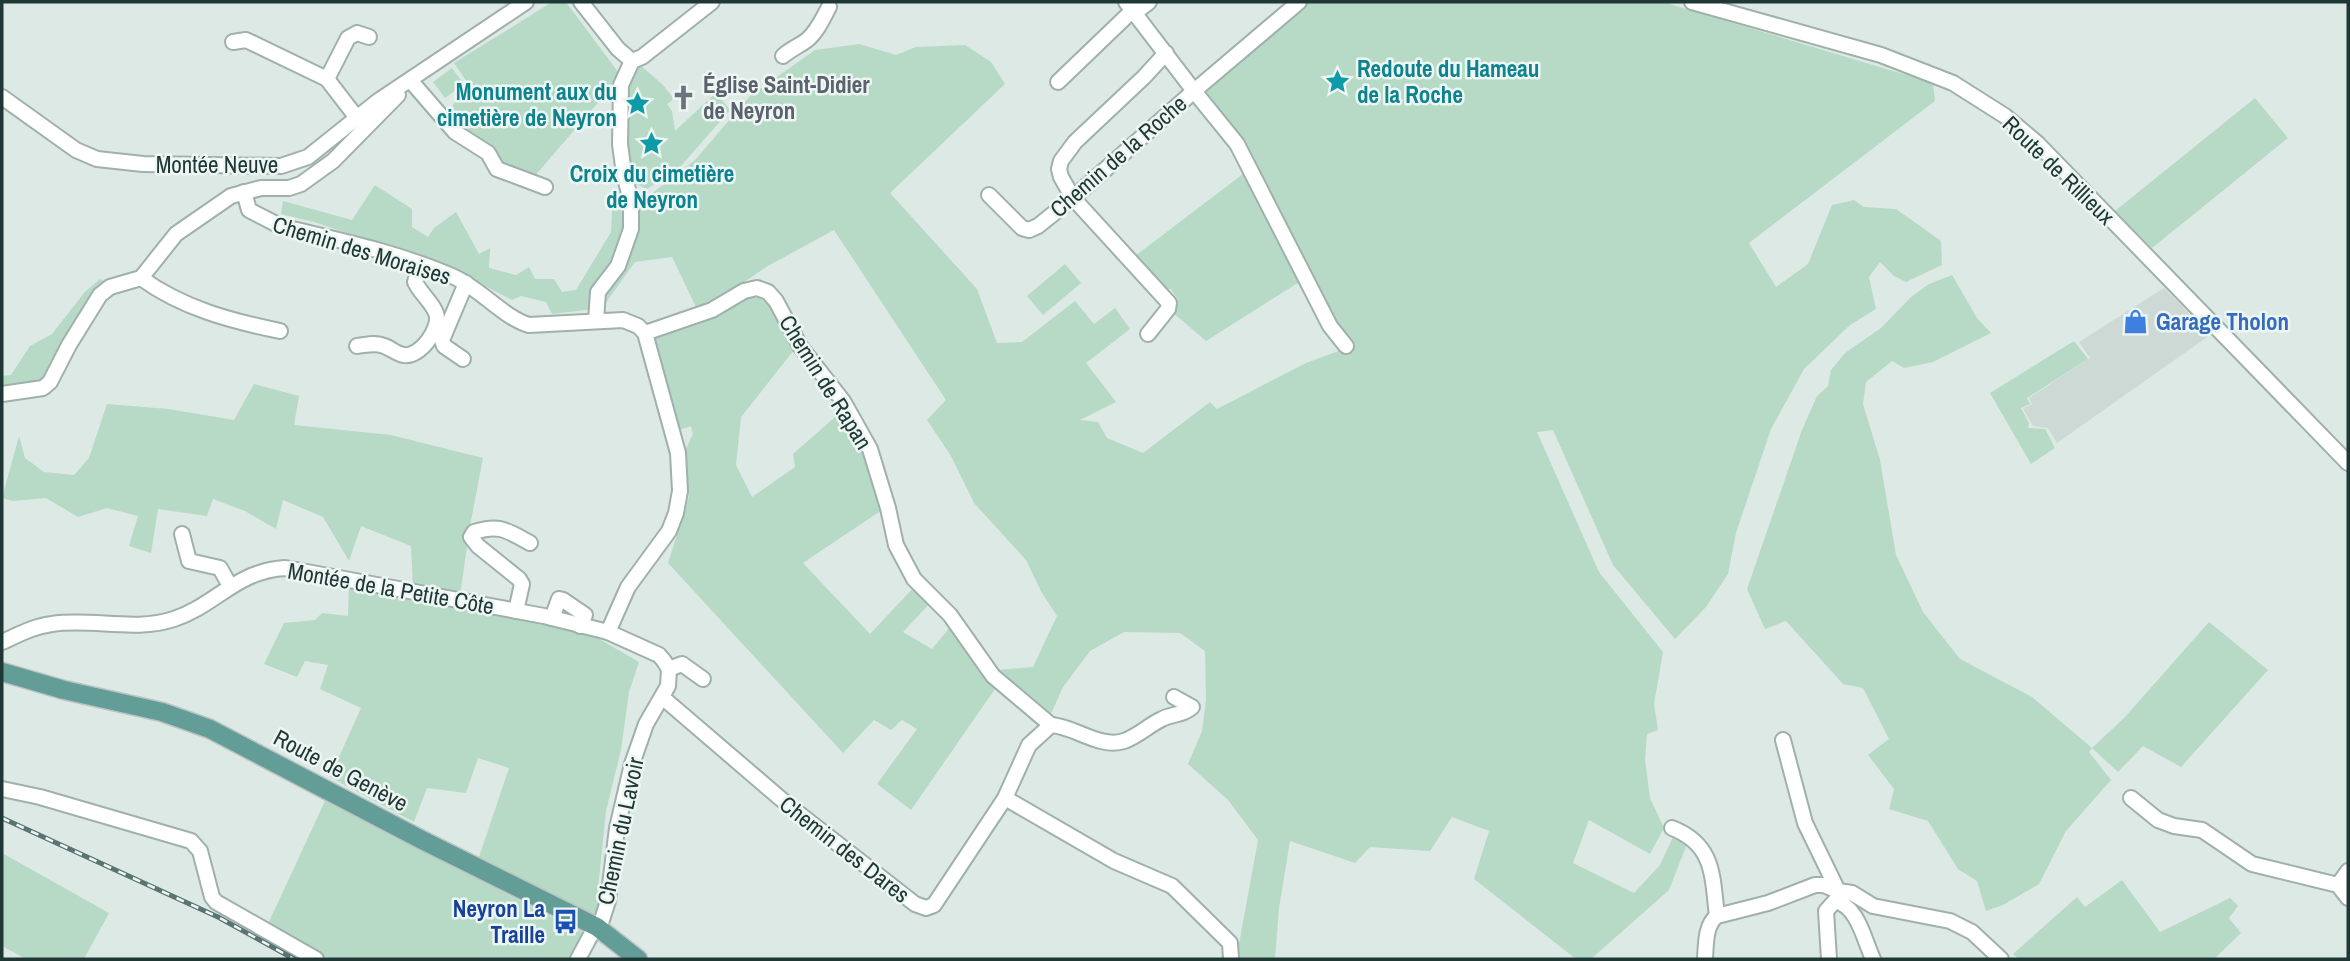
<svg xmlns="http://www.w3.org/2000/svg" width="2350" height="961" viewBox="0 0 2350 961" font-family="'Archivo Narrow',sans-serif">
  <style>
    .built { fill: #ccd9d5 }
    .green { fill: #b6dac5 }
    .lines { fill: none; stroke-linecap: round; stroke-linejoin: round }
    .minor-casing { stroke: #a0b0ad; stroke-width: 18 }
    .major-casing { stroke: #bcc3c2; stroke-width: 21 }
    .minor { stroke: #fff; stroke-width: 14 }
    .major { stroke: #629e97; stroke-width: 18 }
    .rail-casing { stroke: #597471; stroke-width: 5 }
    .rail { stroke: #edf6f3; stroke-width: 2.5; stroke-dasharray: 8; stroke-linecap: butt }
    .labels { text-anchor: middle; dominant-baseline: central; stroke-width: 5; stroke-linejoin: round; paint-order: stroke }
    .culture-label { font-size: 23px; font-weight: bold; fill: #0d838f; stroke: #edf6f3; text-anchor: start }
    .worship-label { font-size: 23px; font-weight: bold; fill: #5b616d; stroke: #edf6f3; text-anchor: start }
    .street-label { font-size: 23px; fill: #1f3835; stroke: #edf6f3 }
    .shop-label { font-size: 23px; font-weight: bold; fill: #366cbe; stroke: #edf6f3; text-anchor: start }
    .transit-label { font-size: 23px; font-weight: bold; fill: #164399; stroke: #edf6f3; text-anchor: end }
  </style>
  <rect width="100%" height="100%" fill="#dde9e5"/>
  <path class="built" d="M2164 288 2210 335 2057 443 2048 428 2033 426 2023 409 2032 404 2029 398 2090 358 2079 342Z"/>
  <g class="green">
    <path d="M552 2H566L621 76 533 178 502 166 448 117 453 105 469 85 454 63Z"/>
    <path d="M1305 2H1663L1933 83 1935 101 1749 243 1776 287 1808 264 1832 205 1854 200 1864 207 1896 209 1941 241 1942 265 1906 282 1894 276 1880 262 1869 277 1876 309 1850 325 1804 369 1771 429 1736 533 1728 574 1706 607 1675 639 1613 565 1553 430 1537 432 1599 572 1663 652 1654 704 1658 730 1647 734 1645 760 1650 798 1664 828 1650 854 1589 820 1573 863 1634 893 1660 865 1673 837 1687 844 1669 890 1591 959H1576L1474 879 1489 831 1452 817 1430 851 1370 847 1355 863 1290 841 1279 908 1275 959H1239V944L1258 840 1228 800 1188 764 1202 731 1206 700 1205 651 1180 633 1124 632 1090 651 1063 687 1050 716 996 670 1033 667 1057 616 1042 593 1026 560 974 503 951 456 927 420 946 400 834 230 766 267 721 298 697 309 672 257 635 262 602 308 552 314 546 302 521 296 512 300 451 268 314 222 281 214 283 201 352 220 375 185 412 209V227L428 237 434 228 456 212 479 254 490 248 489 268 516 275 529 267 535 279H554L562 292 576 290 611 232 613 191 641 196 650 195 695 160 750 96 815 50 859 44 896 55 916 47 965 45 991 62 1005 84 890 193 977 289 997 343 1022 342 1075 301 1094 324 1115 308 1130 329 1086 363 1116 402 1080 420 1098 422 1107 438 1143 453 1210 402 1217 409 1306 363 1344 349 1343 339 1199 92Z"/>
    <path d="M640 65 663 85 674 99 667 104 672 111 675 131 716 93 730 110 680 167 647 189 636 184C627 154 619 115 627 84 629 77 635 71 640 65Z"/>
    <path d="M452 68 464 84 445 98 433 82Z"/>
    <path d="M2255 98 2288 138 2152 248 2115 211Z"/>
    <path d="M1247 171 1301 281 1206 341 1171 311 1178 300 1171 289 1159 290 1131 259Z"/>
    <path d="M1065 264 1081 283 1043 315 1027 296Z"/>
    <path d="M1952 275 1977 318 1991 333 1933 362 1904 368 1892 361 1866 382 1863 404 1880 460 1896 555 1923 612 1960 659 2032 697 2092 748 2125 717 2209 622 2268 670 2181 767 2143 746 2118 772 2092 748 2089 752 2111 780 2066 831 2039 884 2003 905 1986 911 1977 881 1958 869 1928 821 1889 809 1894 789 1868 755 1889 739 1863 688 1843 684 1786 621 1765 629 1747 589 1802 430 1817 396 1828 386 1831 370 1845 353 1881 328 1911 297 1929 284Z"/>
    <path d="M100 279 106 282 45 379 35 385 2 389V376L11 375 30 346 52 334 84 293Z"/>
    <path d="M748 298H760L768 304 794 350 741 417 736 465 752 497 795 467 793 454 843 410 868 453 885 508 803 563 870 634 916 585 932 601 903 632 932 649 950 627 997 686 911 810 877 784 917 729 902 720 891 730 874 720 843 753 668 563 689 497 683 455 693 434 691 426 679 430 653 339 698 324Z"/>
    <path d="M2074 341 2088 359 2027 398 2030 404 2021 408 2029 423 2028 428 2045 429 2055 448 2031 464 1990 393Z"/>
    <path d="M254 384 299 396 294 425 391 435 483 458 470 526 460 595 413 587 411 546 361 526 349 561 323 517 283 500 276 529 245 511 213 499 207 516 158 509 151 553 129 546 138 516 107 508 78 517 46 498 13 501 2 498 19 436 25 458 44 472 74 475 89 458 107 404 168 409 234 420Z"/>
    <path d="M349 586 542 619 594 636 639 662 629 692 621 750 606 811 597 898 602 906 599 916 595 917 479 857 509 768 478 758 466 793 427 788 414 822 330 777 361 708 320 689 328 665 305 661 297 677 264 664 284 623 315 620 322 613 348 616Z"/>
    <path d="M325 801 583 933 568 959H329L268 924Z"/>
    <path d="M2 853 109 913 84 959H26L2 946Z"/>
    <path d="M2122 880 2160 932 2230 898 2238 906 2229 918 2241 933 2214 959H2019L2013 954 2077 897 2085 907Z"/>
  </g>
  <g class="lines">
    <defs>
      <g id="minor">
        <path d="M581 2 618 49 632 61"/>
        <path d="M1299 2 1194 91 1237 144 1330 326 1346 346"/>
        <path d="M1692 2 1881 55 1953 83 2005 116 2037 143 2348 463"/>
        <path d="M1135 13 1149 2"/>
        <path d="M233 42 246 40 327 79 357 118"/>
        <path d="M783 56C791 49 799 46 807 40 817 32 823 18 829 7"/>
        <path d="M632 61 642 57 712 2"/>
        <path d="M327 79 348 38 357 33 369 37"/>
        <path d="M410 80 455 132 488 153 497 169 545 187"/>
        <path d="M1058 82 1133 10"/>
        <path d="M2 97 76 150 97 159 143 164 281 166 308 157 378 101 526 2"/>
        <path d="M244 192 249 210 280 226C337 240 397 252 452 276 480 288 504 318 529 325L623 320 638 326 645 333 678 453 680 491 676 513 669 531 628 587 608 632"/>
        <path d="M989 195 1022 228 1029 230 1038 226 1073 198 1194 91 1126 2"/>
        <path d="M141 278C182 308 231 321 280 331"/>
        <path d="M596 321 598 292 618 266 631 229V201L624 174 620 144 621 85 632 61"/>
        <path d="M645 333 712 310 744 291 757 288 768 292 776 301 800 346 843 401 870 449 888 508 896 545 914 579 950 615 993 676 1051 725 1029 745 1005 798 934 905 926 908 915 904 788 805 662 697"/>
        <path d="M1148 334 1168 309 1169 303 1073 198 1061 177 1059 169 1061 161 1075 142 1144 77 1166 53"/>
        <path d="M357 346C366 345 376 342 384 346 391 348 396 354 404 355 420 358 442 327 436 313 432 302 420 293 415 282L420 265"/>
        <path d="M463 359 444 346 442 340 466 283"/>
        <path d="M2 394 43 388 50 382 69 345 100 295 110 287 141 278 176 234 231 196 261 188H289L301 184 333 161 398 95"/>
        <path d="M182 534 189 561 220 568 230 586"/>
        <path d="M516 611 522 584 519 579 478 546 471 537 474 532C500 524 506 530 530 543"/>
        <path d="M552 618 559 599 563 600 585 615 580 626"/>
        <path d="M2 642C18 635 34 626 52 624 93 618 134 632 174 619 216 605 236 571 285 568L544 616 608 632 659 655 664 661 669 669 668 686 646 724 632 764 617 828 608 901 601 923 593 931 578 959"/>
        <path d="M669 669 682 664 703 679"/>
        <path d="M1051 725C1074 726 1100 749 1124 741 1138 736 1149 725 1162 719 1171 714 1184 715 1192 707L1174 697"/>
        <path d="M1783 740 1805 823 1838 891 1852 893 1873 906 1950 921 1972 932 2001 959"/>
        <path d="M2 789 40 797 191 841 200 851 212 897 216 902 316 959"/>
        <path d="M1005 798 1114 861 1172 886 1230 943 1231 959"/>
        <path d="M2131 798 2158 820 2174 826 2202 830 2252 864 2338 885 2348 898"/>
        <path d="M1672 828C1715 845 1712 876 1717 916"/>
        <path d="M2338 885 2348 871"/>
        <path d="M1705 959C1706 945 1705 925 1717 916L1768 903 1815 885H1824L1838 891 1842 902"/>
        <path d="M1829 959 1826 911 1835 901C1858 906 1864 940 1873 959"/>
      </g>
      <path id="major" d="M2 672 64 690 162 712 210 729 422 840 597 927 638 959"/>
    </defs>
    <use href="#minor" class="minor-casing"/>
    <use href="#major" class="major-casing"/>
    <use href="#minor" class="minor"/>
    <use href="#major" class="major"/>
    <defs>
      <path id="rail" d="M2 818 218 917 294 959"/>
    </defs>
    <use href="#rail" class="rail-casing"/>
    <use href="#rail" class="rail"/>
  </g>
  <defs>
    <symbol id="sight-bare" viewBox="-9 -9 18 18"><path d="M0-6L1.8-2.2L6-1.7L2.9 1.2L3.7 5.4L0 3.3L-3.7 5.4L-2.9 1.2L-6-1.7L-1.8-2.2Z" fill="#0f9aa8" stroke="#edf6f3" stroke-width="2.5" paint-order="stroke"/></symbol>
    <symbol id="church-bare" viewBox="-9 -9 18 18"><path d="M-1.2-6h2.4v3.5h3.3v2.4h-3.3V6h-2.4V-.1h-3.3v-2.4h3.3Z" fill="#6b7280" stroke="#edf6f3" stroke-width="2.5" paint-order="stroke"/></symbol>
    <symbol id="shop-bare" viewBox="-9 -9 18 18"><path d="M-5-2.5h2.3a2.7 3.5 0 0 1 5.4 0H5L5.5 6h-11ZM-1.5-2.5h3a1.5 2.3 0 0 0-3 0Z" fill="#3f7fe0" stroke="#edf6f3" stroke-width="2.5" paint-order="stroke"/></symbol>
    <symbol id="bus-bare" viewBox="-9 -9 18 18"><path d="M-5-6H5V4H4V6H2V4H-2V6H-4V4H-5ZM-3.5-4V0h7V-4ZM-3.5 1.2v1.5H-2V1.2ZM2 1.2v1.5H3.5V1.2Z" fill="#1a4fb4" stroke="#edf6f3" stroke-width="2.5" paint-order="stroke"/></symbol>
  </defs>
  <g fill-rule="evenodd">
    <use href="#sight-bare" x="1320" y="64" width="35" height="35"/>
    <use href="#church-bare" x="666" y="80" width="35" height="35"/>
    <use href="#sight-bare" x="620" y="86" width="35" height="35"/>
    <use href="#sight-bare" x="634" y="126" width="35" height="35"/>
    <use href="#shop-bare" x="2118" y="304" width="35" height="35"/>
    <use href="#bus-bare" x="548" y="904" width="35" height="35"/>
  </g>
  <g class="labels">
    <g class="culture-label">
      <text x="1357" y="68">Redoute du Hameau<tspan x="1357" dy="26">de la Roche</tspan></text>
      <text x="617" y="91" text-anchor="end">Monument aux du<tspan x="617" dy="26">cimetière de Neyron</tspan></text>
      <text x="652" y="173" text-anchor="middle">Croix du cimetière<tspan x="652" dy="26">de Neyron</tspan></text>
    </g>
    <g class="worship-label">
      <text x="703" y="84">Église Saint-Didier<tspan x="703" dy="26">de Neyron</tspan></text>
    </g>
    <g class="street-label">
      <text transform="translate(1118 156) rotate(-41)">Chemin de la Roche</text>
      <text x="217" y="164">Montée Neuve</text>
      <text transform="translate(2059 170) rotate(44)">Route de Rillieux</text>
      <text transform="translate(362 250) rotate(17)">Chemin des Moraises</text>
      <text transform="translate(826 382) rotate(58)">Chemin de Rapan</text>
      <text transform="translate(391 588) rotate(10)">Montée de la Petite Côte</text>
      <text transform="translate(341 770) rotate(28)">Route de Genève</text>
      <text transform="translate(620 831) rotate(-78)">Chemin du Lavoir</text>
      <text transform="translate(845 849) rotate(38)">Chemin des Dares</text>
    </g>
    <g class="shop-label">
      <text x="2156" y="321">Garage Tholon</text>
    </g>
    <g class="transit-label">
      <text x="545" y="908">Neyron La<tspan x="545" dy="26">Traille</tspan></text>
    </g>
  </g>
  <rect width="2350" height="961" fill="none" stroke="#1f3835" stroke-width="7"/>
</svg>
